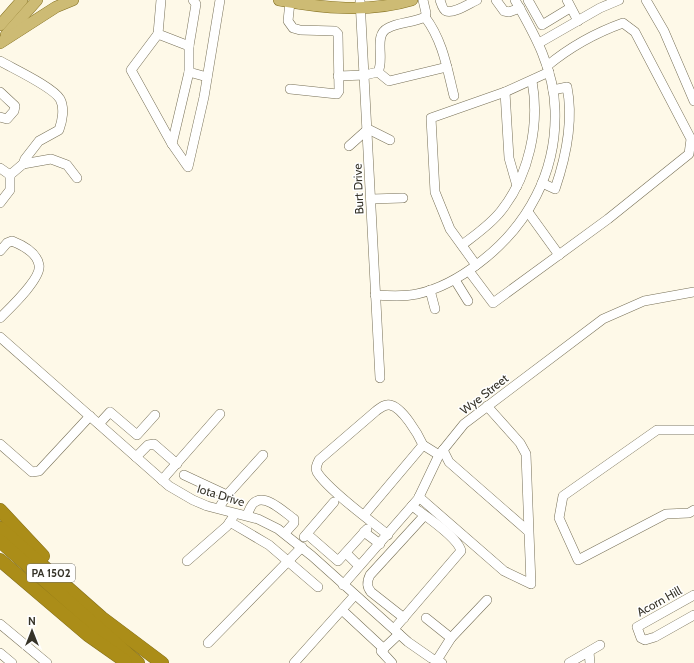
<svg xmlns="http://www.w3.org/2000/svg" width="694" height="663" viewBox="0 0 694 663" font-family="Cabin,sans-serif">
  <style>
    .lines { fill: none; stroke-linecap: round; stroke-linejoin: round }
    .minor-casing { stroke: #777057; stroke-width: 10 }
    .major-casing { stroke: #826e1e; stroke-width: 12 }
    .highway-casing { stroke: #826e1e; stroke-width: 14 }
    .minor { stroke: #fff; stroke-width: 9 }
    .major { stroke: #cdbb74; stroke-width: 11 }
    .highway { stroke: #ab8d18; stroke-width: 13 }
    .labels { text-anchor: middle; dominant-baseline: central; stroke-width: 3; stroke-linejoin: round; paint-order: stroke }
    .shield { fill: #fff; stroke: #727068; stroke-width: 1 }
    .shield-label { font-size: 11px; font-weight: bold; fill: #363328 }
    .street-label { font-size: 12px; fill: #363328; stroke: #fff }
  </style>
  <rect width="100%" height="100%" fill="#fef9e8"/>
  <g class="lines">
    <defs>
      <g id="minor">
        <path d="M161 0 158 34 189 46"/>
        <path d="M193 0 196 4 189 46V72L207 77"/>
        <path d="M360 0 380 378"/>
        <path d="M440 0C441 3 443 10 446 11 454 14 470 3 477 0"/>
        <path d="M496 0 504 11 509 12 520 8"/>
        <path d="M528 0 542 25 570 8"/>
        <path d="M567 0 578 21"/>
        <path d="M646 0 664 31 694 101"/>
        <path d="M425 17C443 41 447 68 454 96"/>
        <path d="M158 34 131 70 172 144"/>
        <path d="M539 43 600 8 619 0"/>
        <path d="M0 61C14 69 53 87 60 99 65 108 62 122 59 130L39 141 25 159 23 164 10 175 0 168"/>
        <path d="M189 72 172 144 188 167 204 97 220 0"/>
        <path d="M378 72 389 81 447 67"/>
        <path d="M338 76 365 75 378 72C385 59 373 35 388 28 399 22 413 23 425 17L426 13 423 0"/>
        <path d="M290 89 337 94 339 91 338 34 335 31 300 30 293 28 288 21 290 2"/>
        <path d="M0 92 15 106 14 111 7 119 0 117"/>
        <path d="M505 92 509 158 517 186"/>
        <path d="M349 146 368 129 390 140"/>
        <path d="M23 164 51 159 67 165 77 178"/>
        <path d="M542 183 555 189C566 157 574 122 567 87L553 90"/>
        <path d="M371 199 403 198"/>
        <path d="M0 203 10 190V175"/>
        <path d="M528 212 559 255"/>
        <path d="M462 245C475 235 490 225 501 211 529 176 540 125 532 81"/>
        <path d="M0 251 7 243 12 241C22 245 37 253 39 265 42 278 9 309 0 318"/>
        <path d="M476 265 450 229 435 192 431 118 505 92 549 72"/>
        <path d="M469 271 493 303 608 219 689 154 691 139 635 32 623 23C595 33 570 47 547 66"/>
        <path d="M455 280 468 301"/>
        <path d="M430 290 435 309"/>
        <path d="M375 295C390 296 403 297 417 294 440 289 461 277 479 263 528 226 557 172 555 110 554 69 535 35 515 0"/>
        <path d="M0 337 169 486 193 500 207 506 258 519 278 529 312 556 408 642 431 658 442 663"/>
        <path d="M99 424 110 412 137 435 155 415"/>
        <path d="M694 430H657L563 496 559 518 578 560 666 514 689 513 694 510"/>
        <path d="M0 444 32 472 39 471 90 416"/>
        <path d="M423 445 439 455"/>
        <path d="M443 450 449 462 528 531"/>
        <path d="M136 457 148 445 154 444 177 464"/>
        <path d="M184 475 227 495"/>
        <path d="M162 480 220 414"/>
        <path d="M419 497 504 571 531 584 526 454 520 443 487 406"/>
        <path d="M219 508 227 495 263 455"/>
        <path d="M247 515C249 511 251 504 255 502 266 494 285 513 294 519V523L285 533"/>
        <path d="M364 515 423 445C418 434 402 407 390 405 384 404 380 408 376 411L319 460C317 464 315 468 317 472 327 489 371 521 388 535"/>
        <path d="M230 522 269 545 318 587"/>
        <path d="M364 532 380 544"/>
        <path d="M307 534 338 561 367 529"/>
        <path d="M304 537 334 502"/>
        <path d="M346 553 359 566"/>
        <path d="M187 561 227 526 233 517"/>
        <path d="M343 585 418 499 439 455 464 424 603 319 644 301 694 292"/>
        <path d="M694 595 637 627 641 638 645 640 655 637 694 615"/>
        <path d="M342 610 384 649"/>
        <path d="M404 618 371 592C366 586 367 581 370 575L424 516"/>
        <path d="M426 618 451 638"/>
        <path d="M0 624 47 663"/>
        <path d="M394 629 461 551C458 537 424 515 412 506"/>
        <path d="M208 643 302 547"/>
        <path d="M589 652 590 663"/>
        <path d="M0 653 12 663"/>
        <path d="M437 660 451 638 487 600"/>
        <path d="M294 663 355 595"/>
        <path d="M392 663 381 651 399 634"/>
        <path d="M569 663 600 645"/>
      </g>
      <g id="major">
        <path d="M279 0C322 8 369 13 412 0"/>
        <path d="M0 25 22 0"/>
        <path d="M6 35 37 0"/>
        <path d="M0 43 56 7 73 0"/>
      </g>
      <g id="highway">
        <path d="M0 510 43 556"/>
        <path d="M0 528 102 618 162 663"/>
        <path d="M0 541 138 663"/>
        <path d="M0 560 88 635 125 661"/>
      </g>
    </defs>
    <use href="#minor" class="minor-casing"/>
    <use href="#major" class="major-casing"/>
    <use href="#highway" class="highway-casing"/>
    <use href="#minor" class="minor"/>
    <use href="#major" class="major"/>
    <use href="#highway" class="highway"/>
  </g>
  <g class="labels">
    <rect class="shield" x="27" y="564" width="48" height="18" rx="3"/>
    <g class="shield-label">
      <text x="51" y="573">PA 1502</text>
    </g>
    <g class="street-label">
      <text transform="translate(358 189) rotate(-92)">Burt Drive</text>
      <text transform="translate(484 394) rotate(-38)">Wye Street</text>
      <text transform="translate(221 495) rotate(17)">Iota Drive</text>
      <text transform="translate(659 601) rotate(-29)">Acorn Hill</text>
    </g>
  </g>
  <g transform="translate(32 631)" stroke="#ffffff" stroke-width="3" paint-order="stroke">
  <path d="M0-3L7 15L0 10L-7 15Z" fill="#363328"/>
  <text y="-6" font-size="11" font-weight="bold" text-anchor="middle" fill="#363328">N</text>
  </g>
</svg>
